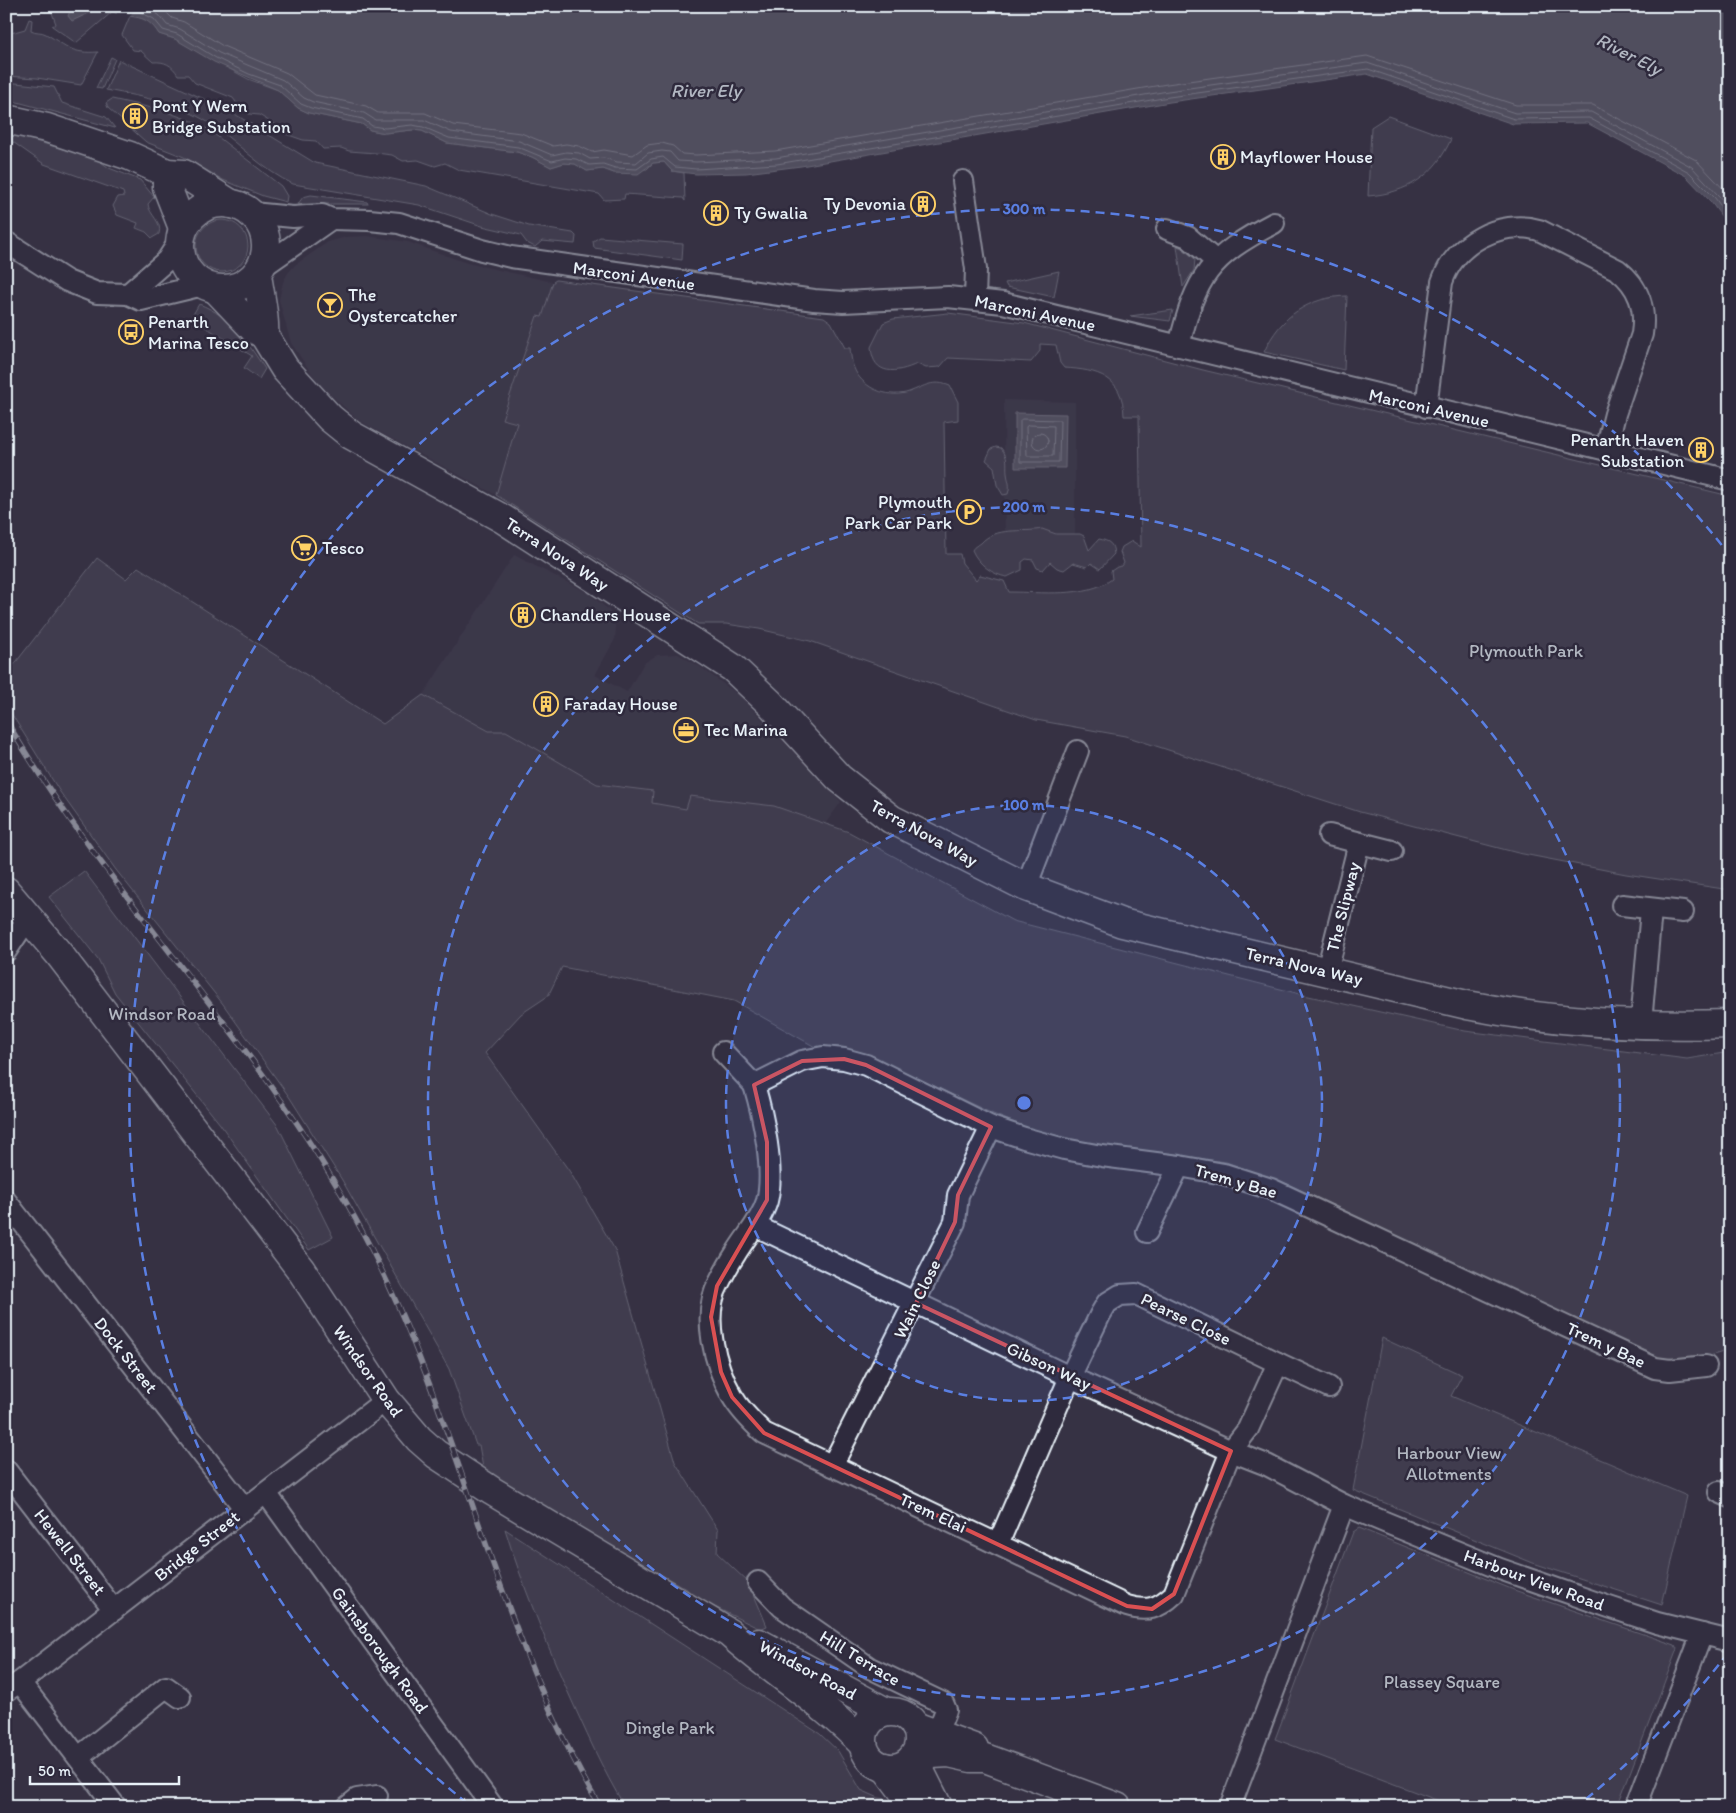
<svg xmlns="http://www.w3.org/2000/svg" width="1736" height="1813" viewBox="0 0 1736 1813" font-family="Itim,sans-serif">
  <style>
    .built { fill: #433f51 }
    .green { fill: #4d4b5c; stroke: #9a9eaa }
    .water { fill: #70717f; stroke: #a0a4af }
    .pier { fill: #363244 }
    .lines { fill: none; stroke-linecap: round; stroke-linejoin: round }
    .shore { stroke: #b8bec8; stroke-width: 1 }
    .street-casing { stroke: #e8f1f8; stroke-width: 24 }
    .secondary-casing { stroke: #e8f1f8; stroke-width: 31 }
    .primary-casing { stroke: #e8f1f8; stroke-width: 31 }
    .street { stroke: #2f2a3d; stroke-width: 20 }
    .secondary { stroke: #2f2a3d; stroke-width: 28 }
    .primary { stroke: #2f2a3d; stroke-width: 28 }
    .rail-casing { stroke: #e8f1f8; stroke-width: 5.5 }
    .rail { stroke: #2f2a3d; stroke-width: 4; stroke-dasharray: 11; stroke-linecap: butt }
    .marked { fill: none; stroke: #da5052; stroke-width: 4; stroke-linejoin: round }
    .ring { fill: none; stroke: #5a7fe2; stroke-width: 2.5; stroke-dasharray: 9 6 }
    .labels { text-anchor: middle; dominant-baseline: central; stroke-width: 5; stroke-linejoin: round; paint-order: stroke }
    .poi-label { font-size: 18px; fill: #e8f1f8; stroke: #2f2a3d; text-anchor: start }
    .street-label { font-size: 18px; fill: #e8f1f8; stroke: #2f2a3d }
    .park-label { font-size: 18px; fill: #b2b7c1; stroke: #2f2a3d }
    .water-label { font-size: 19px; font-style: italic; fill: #b2b7c2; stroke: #2f2a3d }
    .centre { fill: #5a7fe2; stroke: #2f2a3d; stroke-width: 2.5 }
    .ring-label { font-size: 15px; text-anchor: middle; font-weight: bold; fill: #5a7fe2; stroke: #2f2a3d; stroke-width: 5; stroke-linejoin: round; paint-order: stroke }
  </style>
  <rect width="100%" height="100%" fill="#363244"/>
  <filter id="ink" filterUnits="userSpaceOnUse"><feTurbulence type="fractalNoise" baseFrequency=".02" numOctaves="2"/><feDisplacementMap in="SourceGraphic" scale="10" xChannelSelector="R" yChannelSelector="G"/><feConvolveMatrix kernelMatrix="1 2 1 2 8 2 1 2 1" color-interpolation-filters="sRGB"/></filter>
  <g filter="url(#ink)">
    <g class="built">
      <path d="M367 236 408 242 467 263 553 282 542 318 537 316 503 419 517 423 496 495 372 428 357 419 318 383 291 343 279 300 283 282 288 273 295 265 328 242 346 237Z"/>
      <path d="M1004 400 1075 402V539L1005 538Z"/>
      <path d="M514 555 588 593 609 610 616 629 615 639 595 675 627 692 644 663 657 655 678 654 699 666 740 696 841 802 825 824 773 806 690 796 687 809 651 803 653 791 597 784 506 731H489L423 695Z"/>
    </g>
    <g class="green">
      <path d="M44 6H72V11L77 16 102 6 112 12 76 43 52 26 56 24 51 10 45 12Z"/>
      <path d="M136 15 152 23 159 34 175 39 248 79 278 90 298 108 309 113 362 124 370 130 385 133 412 130 422 131 447 143 517 152 532 157 551 167 564 163 575 164 587 171 603 169 614 173 647 169 653 163 664 162 672 171 684 173 685 201 683 198 625 194 624 199 604 200 599 194 459 170 445 163 435 166 418 160 403 161 392 155 376 153 349 151 341 148 323 149 316 141 303 140 280 132 277 126 259 115 249 114 238 105 233 98 195 83 188 75H178C172 65 165 61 153 62L141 51 133 50 122 35 130 16Z"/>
      <path d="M29 19 32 20 31 30C36 33 41 31 46 34 68 47 72 54 98 52L81 85 37 78 6 76V29L11 33 25 29Z"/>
      <path d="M111 57 115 59 102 89 96 88Z"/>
      <path d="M119 60 228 110 315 163 426 186 492 214 529 226 573 233 576 236 575 244 542 241 535 247 527 243 521 235 482 226 419 205 293 184C264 171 240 145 215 127 183 104 144 97 106 90Z"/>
      <path d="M6 82 54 87 62 103 106 117 115 128 6 99Z"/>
      <path d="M112 99 161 110 195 122 209 130 281 186 287 196 286 202 263 196 223 180 184 157 146 142 108 108 106 103Z"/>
      <path d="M1388 116 1451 139C1435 176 1407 193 1368 196L1371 127Z"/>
      <path d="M18 136 97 159 109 168 140 180 154 197 148 204C149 215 163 222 159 234L152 238 146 232 136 228 138 223 117 215 113 206 118 197 124 196 123 192 44 164 10 140 11 137Z"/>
      <path d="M311 195 367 202 368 204H298L303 197Z"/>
      <circle cx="222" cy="246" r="26"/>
      <path d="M600 237 683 244 682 260 594 248 593 241Z"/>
      <path d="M1177 246 1182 248 1195 259 1194 270 1183 287Z"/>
      <path d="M1059 271 1054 297 1007 287 1005 283Z"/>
      <path d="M556 280 824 317 831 322 845 348H850C851 357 852 366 857 374 868 391 891 398 909 392 925 386 933 379 950 386L958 402V420L944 422 946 554H960L962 563 976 580 980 575 1004 581 1009 592C1040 592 1087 598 1112 579L1111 571 1117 567 1122 566 1124 563 1120 552 1122 547 1132 541 1141 547 1139 416H1124C1123 376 1098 370 1064 368L1060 363 1056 345 1040 344V351L1031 362 948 358 940 367 926 368 917 364C897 373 873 377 871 347L883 323 893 319 948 313 1024 323 1203 370 1730 496V890L1626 874 1518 853 1360 812 1125 736 1036 720 810 641 759 629 726 624H698L496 495 517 423 502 419 537 316 542 317 553 282Z"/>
      <path d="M1347 296 1344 370 1264 352C1280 316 1309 297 1347 296Z"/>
      <path d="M199 304C231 316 247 342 265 369L259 379 244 368 252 356 191 318Z"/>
      <path d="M1173 310 1170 321 1130 316Z"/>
      <path d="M996 447 1001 448C1009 458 1006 462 1007 473 1008 482 1011 484 1008 494L1003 495 997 485 994 467 986 460 991 449Z"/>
      <path d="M1042 529 1056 534H1080L1084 536 1089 550 1099 539C1109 541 1113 543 1114 554L1100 569 1091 563 1087 567 1073 563 1064 570 1057 568 1050 562 1043 570 1037 568 1033 560 1026 559 1022 562V570L1007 577C993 575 978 564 972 550 975 545 977 546 981 543 996 526 1022 533 1042 529Z"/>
      <path d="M97 558 126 579 138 567 383 724 423 695 489 731H506L597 784 653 791 652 803 686 809 690 796 774 806 849 832 1013 921 1304 995 1465 1031 1687 1059 1730 1052V1350L1693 1361H1663L1290 1185 1226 1162 1072 1141 1030 1129 993 1114 867 1054 842 1047 817 1048 734 1001 562 967 548 996 521 1014 485 1053 570 1172 615 1250 675 1462 718 1530 717 1553 749 1583 767 1626 760 1629 692 1596 687 1589 569 1524 492 1477 483 1468 479 1445H476L449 1369 342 1180 290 1098 223 1004 116 870 60 792 6 705V675Z"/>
      <path d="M84 871 278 1126 333 1237 309 1250 220 1124 115 993 98 959 49 897Z"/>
      <path d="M1382 1338 1462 1375 1451 1396 1687 1496 1662 1605 1533 1563 1353 1490Z"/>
      <path d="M1359 1528 1514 1590 1675 1645 1677 1649 1617 1807H1455L1275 1739 1353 1532Z"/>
      <path d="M505 1529 820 1734 838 1751 861 1790 879 1798 888 1799 898 1807H625C602 1769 585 1730 567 1690 544 1637 522 1584 505 1529Z"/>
    </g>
    <g class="water">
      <path d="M72 6H1730V228L1711 202 1686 176 1587 123 1513 124 1367 74 1170 102 801 166 746 173 696 174 672 171 664 162 653 163 638 174 614 173 603 169 587 171 575 164 564 163 551 167 532 157 517 152 447 143 422 131 412 130 385 133 370 130 362 124 309 113 298 108 278 90 214 62 175 39 159 34C145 12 134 20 113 12 110 11 106 8 102 7L72 21 68 16Z"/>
      <path d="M1015 413 1066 414 1065 468H1015Z"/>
    </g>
    <path class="pier" d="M120 6H136L129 18 116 15Z"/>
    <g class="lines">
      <g class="shore">
        <path d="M113 6 138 11 154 19 163 30 177 34 216 58 249 74 280 85 301 104 311 108 363 119 372 126 385 128 412 125 423 127 449 138 518 147 552 161 565 158 576 159 589 165 603 164 615 168 637 169 651 159 663 157 675 167 696 169 777 164 1169 97 1368 69 1514 119 1589 118 1689 172 1715 198 1730 219"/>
        <path d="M143 6 159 15 167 25 180 29 219 53 283 80 304 98 313 102 364 113 375 120H424L451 132 519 141 552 155 566 152 579 153 590 159 604 158 617 162 636 163 648 153 662 151 670 152 678 161 696 162 776 158 1168 91 1367 63 1515 113 1591 112 1692 167 1730 208"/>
        <path d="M160 6 172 18 184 22 223 46 287 73 315 95 366 106 378 113H425L453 125 521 133 553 146 566 144 579 146 592 152 604 150 633 155 647 145 662 143 673 146 682 154 696 155 775 151 1167 84 1367 56 1516 105H1593L1696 160 1730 196"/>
        <path d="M1022 419 1060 420 1059 462H1020V421Z"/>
        <path d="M1029 425 1054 426 1053 456H1027L1026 427Z"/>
        <circle cx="1040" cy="441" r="8"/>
      </g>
      <defs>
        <g id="street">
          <path d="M963 181 976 269 975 299"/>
          <path d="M252 213 293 217 322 215 331 219 369 220 399 223 482 250 511 257 814 300 843 302 948 297 1003 303 1730 480"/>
          <path d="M1167 229 1188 237 1216 261"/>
          <path d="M6 242 67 281 97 293 128 294 141 300 203 285"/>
          <path d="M261 268 331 219"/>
          <path d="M128 294 167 260 180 240"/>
          <path d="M1179 346C1196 276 1209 257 1274 223"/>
          <path d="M1426 407 1442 282C1455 243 1500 219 1539 230L1618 270C1639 287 1646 307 1642 334L1615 414 1606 450"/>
          <path d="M1329 835 1392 851"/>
          <path d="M1026 887 1078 751"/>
          <path d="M1622 905 1683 912"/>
          <path d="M6 951 20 930 31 921"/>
          <path d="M1327 971 1359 843"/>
          <path d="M1641 1023 1651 910"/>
          <path d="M723 1052 754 1085"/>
          <path d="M6 1201 245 1509"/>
          <path d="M756 1226 1070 1377 1231 1451 1267 1465 1344 1505 1387 1523 1500 1569 1606 1606 1657 1623 1730 1641"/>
          <path d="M1147 1232 1179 1166"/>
          <path d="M1278 1363 1329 1387"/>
          <path d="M832 1466 955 1222 958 1195 991 1127"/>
          <path d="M6 1470 114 1610"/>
          <path d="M1719 1492 1730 1497"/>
          <path d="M266 1493 493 1807"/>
          <path d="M998 1544 1070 1377 1100 1315 1107 1303 1120 1295 1136 1294 1278 1363 1248 1429 1231 1451 1174 1594C1158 1609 1147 1612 1127 1606L764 1433C752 1422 740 1410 732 1396 715 1366 701 1315 719 1283 724 1273 730 1262 736 1253 746 1236 761 1221 767 1201 775 1170 763 1115 754 1085L802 1061 823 1057 844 1059 866 1065 991 1127 1024 1138 1064 1149 1102 1156 1179 1166 1224 1174 1271 1189 1655 1368 1670 1370 1706 1366"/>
          <path d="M758 1582 782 1607 870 1668 943 1703 946 1710 937 1733"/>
          <path d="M20 1682 116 1807"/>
          <path d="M6 1691 20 1682 386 1400"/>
          <path d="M79 1757 166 1687 180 1697"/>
          <path d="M347 1807 357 1799 377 1796"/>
          <path d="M1230 1807 1344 1505"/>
          <path d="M1636 1807 1702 1634"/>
        </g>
        <g id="secondary">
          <path d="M6 119 47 128 130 156 167 173 184 174 231 204"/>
          <path d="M167 173V187L183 228"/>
          <circle cx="223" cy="246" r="43"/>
          <path d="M257 274C259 292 266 318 264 335"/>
          <path d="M216 289 253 328 264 335 285 369 330 418 351 435 503 519 733 668 770 703 839 778 891 819 1026 887 1122 923 1467 1005C1552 1022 1642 1027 1730 1024"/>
          <path d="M915 1726 974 1748"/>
          <path d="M915 1755 949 1753 971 1758H985L1117 1807"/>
        </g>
        <g id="primary">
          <path d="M6 891 59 954 266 1224 301 1270 386 1400 419 1439 436 1454 492 1491 729 1633C772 1672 822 1702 863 1744"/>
          <path d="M759 1643 886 1712"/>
          <circle cx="891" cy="1740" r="28"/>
          <path d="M913 1757 938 1807"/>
          <path d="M885 1767 915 1807"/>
        </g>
      </defs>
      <use href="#street" class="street-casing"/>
      <use href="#secondary" class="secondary-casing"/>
      <use href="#primary" class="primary-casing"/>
      <use href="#street" class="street"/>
      <use href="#secondary" class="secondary"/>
      <use href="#primary" class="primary"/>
      <defs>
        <path id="rail" d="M6 720C108 896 257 1039 355 1218 458 1405 491 1622 600 1807"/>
      </defs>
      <use href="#rail" class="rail-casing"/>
      <use href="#rail" class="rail"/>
    </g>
  </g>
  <path d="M0 0H1736V1813H0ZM844 1059 866 1065 991 1127 958 1195 955 1222 916 1303 1231 1451 1174 1594 1152 1609 1127 1606 764 1433 732 1397 721 1372 711 1317 717 1286 767 1200V1142L754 1085 802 1061Z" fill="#363244" fill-opacity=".55" fill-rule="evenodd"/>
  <path class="marked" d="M844 1059 866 1065 991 1127 958 1195 955 1222 916 1303 1231 1451 1174 1594 1152 1609 1127 1606 764 1433 732 1397 721 1372 711 1317 717 1286 767 1200V1142L754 1085 802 1061Z"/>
  <circle cx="1024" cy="1103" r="298" fill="#5a7fe2" fill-opacity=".12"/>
  <g class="ring">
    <circle cx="1024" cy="1103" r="298"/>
    <circle cx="1024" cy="1103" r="596"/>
    <path d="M1728 1653A894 894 0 0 1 1581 1803M467 1803A894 894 0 1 1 1728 553"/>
  </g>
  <defs>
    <symbol id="building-ring" viewBox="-11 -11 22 22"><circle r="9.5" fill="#2f2a3d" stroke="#ffd166" stroke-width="1.5"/><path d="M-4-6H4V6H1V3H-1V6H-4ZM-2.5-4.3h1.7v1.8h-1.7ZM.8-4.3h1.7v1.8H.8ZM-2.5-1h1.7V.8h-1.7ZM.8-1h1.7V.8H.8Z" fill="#ffd166"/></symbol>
    <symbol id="bar-ring" viewBox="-11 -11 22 22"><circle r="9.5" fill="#2f2a3d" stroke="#ffd166" stroke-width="1.5"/><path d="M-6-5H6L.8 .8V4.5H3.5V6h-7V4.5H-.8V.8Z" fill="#ffd166"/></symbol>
    <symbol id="bus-ring" viewBox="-11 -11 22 22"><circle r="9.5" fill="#2f2a3d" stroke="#ffd166" stroke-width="1.5"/><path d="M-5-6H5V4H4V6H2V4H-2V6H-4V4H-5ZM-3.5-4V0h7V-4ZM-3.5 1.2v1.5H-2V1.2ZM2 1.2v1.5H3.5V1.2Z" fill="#ffd166"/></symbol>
    <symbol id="parking-ring" viewBox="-11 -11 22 22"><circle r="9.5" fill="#2f2a3d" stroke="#ffd166" stroke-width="1.5"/><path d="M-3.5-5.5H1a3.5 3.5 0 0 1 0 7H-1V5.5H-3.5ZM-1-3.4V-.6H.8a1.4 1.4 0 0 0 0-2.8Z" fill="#ffd166"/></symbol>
    <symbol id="supermarket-ring" viewBox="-11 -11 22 22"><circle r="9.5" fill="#2f2a3d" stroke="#ffd166" stroke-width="1.5"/><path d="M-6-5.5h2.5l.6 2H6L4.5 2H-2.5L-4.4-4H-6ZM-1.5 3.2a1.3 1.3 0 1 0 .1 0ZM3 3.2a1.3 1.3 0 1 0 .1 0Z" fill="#ffd166"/></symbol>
    <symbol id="office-ring" viewBox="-11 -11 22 22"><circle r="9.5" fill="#2f2a3d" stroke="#ffd166" stroke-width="1.5"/><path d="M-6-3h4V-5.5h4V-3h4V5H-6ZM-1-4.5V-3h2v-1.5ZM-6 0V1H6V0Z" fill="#ffd166"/></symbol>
  </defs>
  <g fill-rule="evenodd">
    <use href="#building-ring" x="121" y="102" width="28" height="28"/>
    <use href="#building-ring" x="1209" y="143" width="28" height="28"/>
    <use href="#building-ring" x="909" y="190" width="28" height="28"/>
    <use href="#building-ring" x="702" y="199" width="28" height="28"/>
    <use href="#bar-ring" x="316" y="291" width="28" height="28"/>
    <use href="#bus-ring" x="117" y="318" width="28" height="28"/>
    <use href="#building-ring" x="1687" y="436" width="28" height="28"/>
    <use href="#parking-ring" x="955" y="498" width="28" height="28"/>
    <use href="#supermarket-ring" x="290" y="534" width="28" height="28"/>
    <use href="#building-ring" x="509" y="601" width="28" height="28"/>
    <use href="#building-ring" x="532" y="690" width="28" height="28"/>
    <use href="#office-ring" x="672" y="716" width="28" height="28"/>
  </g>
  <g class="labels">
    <g class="poi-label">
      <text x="152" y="106">Pont Y Wern<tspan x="152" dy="21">Bridge Substation</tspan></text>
      <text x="1240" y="157">Mayflower House</text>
      <text x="906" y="204" text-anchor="end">Ty Devonia</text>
      <text x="734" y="213">Ty Gwalia</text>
      <text x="348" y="295">The<tspan x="348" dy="21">Oystercatcher</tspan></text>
      <text x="148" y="322">Penarth<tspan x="148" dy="21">Marina Tesco</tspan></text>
      <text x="1684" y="440" text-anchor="end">Penarth Haven<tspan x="1684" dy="21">Substation</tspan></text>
      <text x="952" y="502" text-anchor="end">Plymouth<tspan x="952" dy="21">Park Car Park</tspan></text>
      <text x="322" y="548">Tesco</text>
      <text x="540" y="615">Chandlers House</text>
      <text x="564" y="704">Faraday House</text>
      <text x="704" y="730">Tec Marina</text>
    </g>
    <g class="street-label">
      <text transform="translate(634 276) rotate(8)">Marconi Avenue</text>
      <text transform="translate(1035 313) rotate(12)">Marconi Avenue</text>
      <text transform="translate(1429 408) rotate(13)">Marconi Avenue</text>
      <text transform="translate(557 554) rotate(33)">Terra Nova Way</text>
      <text transform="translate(924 833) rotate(29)">Terra Nova Way</text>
      <text transform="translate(1343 907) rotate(-76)">The Slipway</text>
      <text transform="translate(1304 966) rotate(13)">Terra Nova Way</text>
      <text transform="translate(1236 1181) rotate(16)">Trem y Bae</text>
      <text transform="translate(917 1299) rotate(-64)">Wain Close</text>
      <text transform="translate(1186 1319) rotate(26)">Pearse Close</text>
      <text transform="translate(1606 1345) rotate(25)">Trem y Bae</text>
      <text transform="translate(126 1355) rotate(52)">Dock Street</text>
      <text transform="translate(1049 1366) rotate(25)">Gibson Way</text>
      <text transform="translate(368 1371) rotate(55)">Windsor Road</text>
      <text transform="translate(933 1513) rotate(25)">Trem Elai</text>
      <text transform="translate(197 1546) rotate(-38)">Bridge Street</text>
      <text transform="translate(70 1552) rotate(52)">Hewell Street</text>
      <text transform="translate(1534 1580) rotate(20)">Harbour View Road</text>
      <text transform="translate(380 1650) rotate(54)">Gainsborough Road</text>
      <text transform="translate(860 1658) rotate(31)">Hill Terrace</text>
      <text transform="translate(808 1670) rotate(28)">Windsor Road</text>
    </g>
    <g class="park-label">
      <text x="1526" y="651">Plymouth Park</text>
      <text x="162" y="1014">Windsor Road</text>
      <text x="1449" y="1453">Harbour View<tspan x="1449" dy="21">Allotments</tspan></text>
      <text x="1442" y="1682">Plassey Square</text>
      <text x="670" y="1728">Dingle Park</text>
    </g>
    <g class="water-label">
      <text transform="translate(1629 54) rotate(27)">River Ely</text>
      <text x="706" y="90">River Ely</text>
    </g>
  </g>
  <circle cx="1024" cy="1103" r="8" class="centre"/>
  <g class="ring-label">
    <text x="1024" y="214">300 m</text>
    <text x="1024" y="512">200 m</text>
    <text x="1024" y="810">100 m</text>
  </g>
  <rect width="1736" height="1813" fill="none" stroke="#2f2a3d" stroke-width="25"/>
  <rect x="12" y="12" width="1711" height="1788" fill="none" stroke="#e8f1f8" stroke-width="2" filter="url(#ink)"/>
  <path d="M30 1776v8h149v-8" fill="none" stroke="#e8f1f8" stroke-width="2.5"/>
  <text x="38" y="1776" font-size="15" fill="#e8f1f8" stroke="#2f2a3d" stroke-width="4" paint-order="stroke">50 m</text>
</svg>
